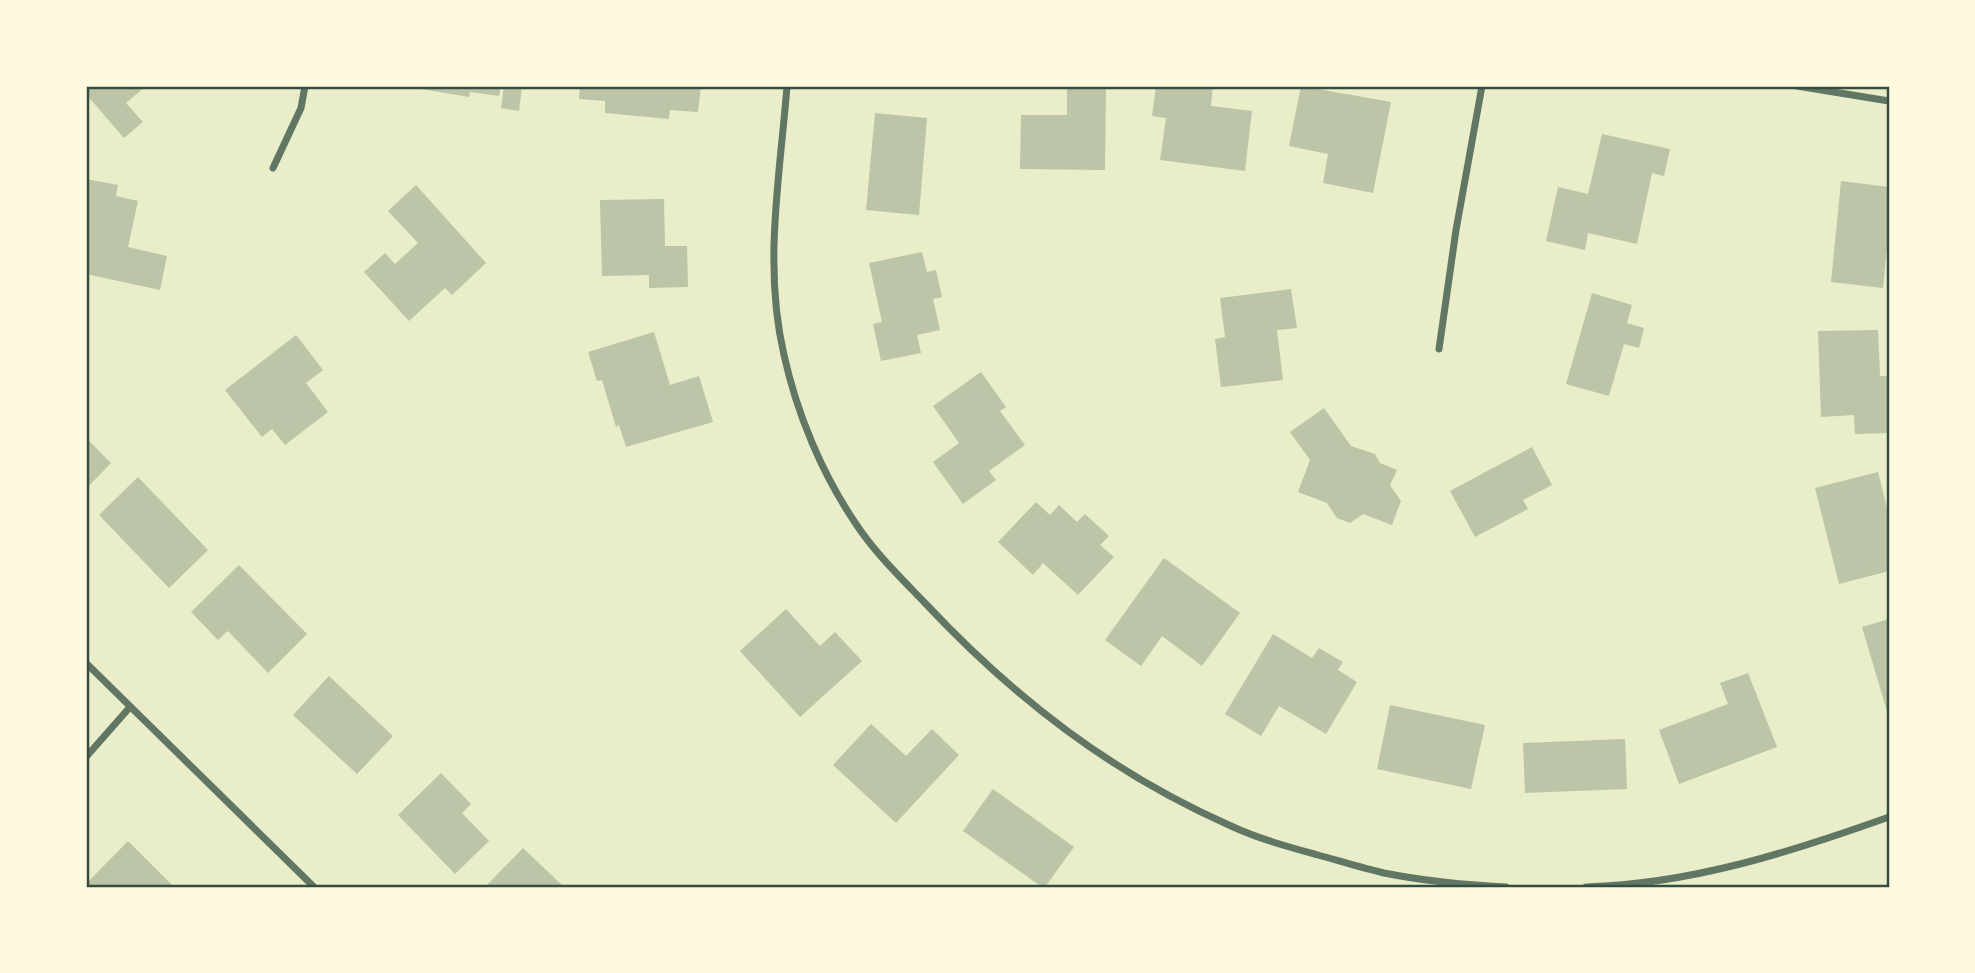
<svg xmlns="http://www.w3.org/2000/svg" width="1975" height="973" viewBox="0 0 1975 973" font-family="'Fira Sans Condensed',sans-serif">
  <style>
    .building { fill: #bcc5a7 }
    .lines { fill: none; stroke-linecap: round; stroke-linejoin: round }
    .minor { stroke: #617663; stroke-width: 7 }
    .neatline { fill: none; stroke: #344e41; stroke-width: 2.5 }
  </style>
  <rect width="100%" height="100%" fill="#e9edc9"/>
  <g class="building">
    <path d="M86 86H146L126 103 143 122 124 138 86 94Z"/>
    <path d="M403 86H501L499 96 470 92 469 97Z"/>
    <path d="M504 86H522L519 111 501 108Z"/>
    <path d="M580 86H701L698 112 670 110 669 119 605 113V101L579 99Z"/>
    <path d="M1067 86H1106L1105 170 1020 169 1021 115H1067Z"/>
    <path d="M1156 86H1213L1211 106 1252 111 1245 171 1160 160 1166 118 1152 116Z"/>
    <path d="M1301 86 1391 102 1373 193 1323 183 1328 154 1289 146Z"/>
    <path d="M875 113 927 118 919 215 866 210Z"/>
    <path d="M1602 134 1670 149 1664 176 1652 173 1637 244 1588 233 1585 250 1546 241 1558 187 1588 194Z"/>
    <path d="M86 179 118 185 116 196 138 201 128 247 167 256 160 290 86 274Z"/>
    <path d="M1841 181 1889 187V227L1883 288 1831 282Z"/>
    <path d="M416 185 486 263 452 295 445 288 409 321 364 272 385 253 395 264 418 243 388 211Z"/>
    <path d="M664 199 665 246H687L688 287 649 288V275L602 276 600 200Z"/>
    <path d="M922 252 927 272 936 270 942 297 933 299 940 330 917 335 921 353 881 361 873 324 882 322 869 263Z"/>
    <path d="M1291 289 1297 328 1277 330 1283 380 1221 387 1215 339 1225 337 1220 298Z"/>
    <path d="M1592 293 1632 305 1627 323 1644 328 1639 348 1624 344 1609 396 1566 384Z"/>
    <path d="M1878 330 1880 376H1889V433L1855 434 1854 415 1821 417 1818 331Z"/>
    <path d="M654 332 670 385 699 376 713 422 626 447 619 425 616 427 602 380 597 381 588 352Z"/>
    <path d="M296 335 323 370 306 383 328 412 285 445 272 429 262 437 225 390Z"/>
    <path d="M981 372 1006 407 1000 411 1025 445 989 471 996 480 963 504 933 462 959 443 933 406Z"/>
    <path d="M1324 408 1351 446 1375 454 1380 463 1397 470 1390 485 1401 501 1392 525 1363 514 1350 523 1337 518 1327 503 1298 492 1310 460 1290 432Z"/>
    <path d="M86 438 111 463 86 489Z"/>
    <path d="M1532 447 1552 485 1523 500 1528 509 1475 537 1450 491Z"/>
    <path d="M1878 472 1889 516V571L1839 584 1815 488Z"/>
    <path d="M138 477 208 550 169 588 99 515Z"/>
    <path d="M1036 502 1050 515 1059 505 1077 522 1085 514 1109 536 1100 545 1114 557 1078 595 1043 563 1033 575 998 542Z"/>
    <path d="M1164 558 1240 613 1202 666 1162 636 1141 666 1105 640Z"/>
    <path d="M239 565 307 634 268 673 228 631 218 640 191 612Z"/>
    <path d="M786 609 820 646 835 632 862 661 800 717 740 651Z"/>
    <path d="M1889 619V718L1862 627Z"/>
    <path d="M1273 634 1312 658 1319 648 1343 662 1338 670 1357 682 1326 734 1279 706 1261 736 1225 714Z"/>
    <path d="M1748 673 1777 747 1679 784 1659 730 1728 704 1720 683Z"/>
    <path d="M329 676 393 736 357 774 293 715Z"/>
    <path d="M1390 705 1485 725 1471 789 1377 769Z"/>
    <path d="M871 724 906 756 932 729 959 755 896 823 833 765Z"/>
    <path d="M1625 739 1627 789 1525 793 1523 743Z"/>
    <path d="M441 773 471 804 462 813 489 841 455 874 398 815Z"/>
    <path d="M993 789 1074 847 1045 887H1042L963 831Z"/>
    <path d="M128 841 174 887H86V884Z"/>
    <path d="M523 848 564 887H485Z"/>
  </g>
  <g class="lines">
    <g class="minor">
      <path d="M787 86C780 176 763 265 784 355 797 414 822 474 856 524 875 553 901 578 925 603 1014 698 1111 773 1231 826 1259 839 1289 847 1318 855 1340 861 1362 868 1384 873 1424 881 1465 885 1506 887"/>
      <path d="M1797 86 1889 101"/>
      <path d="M273 168 301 108 305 86"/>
      <path d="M1439 349 1456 230 1482 86"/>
      <path d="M86 663 314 887"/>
      <path d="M86 757 130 707"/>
      <path d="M1586 887C1691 884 1791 852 1889 817"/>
    </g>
  </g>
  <rect width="1975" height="973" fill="none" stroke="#fefae0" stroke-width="175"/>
  <rect x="88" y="88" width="1800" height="798" class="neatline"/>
</svg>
